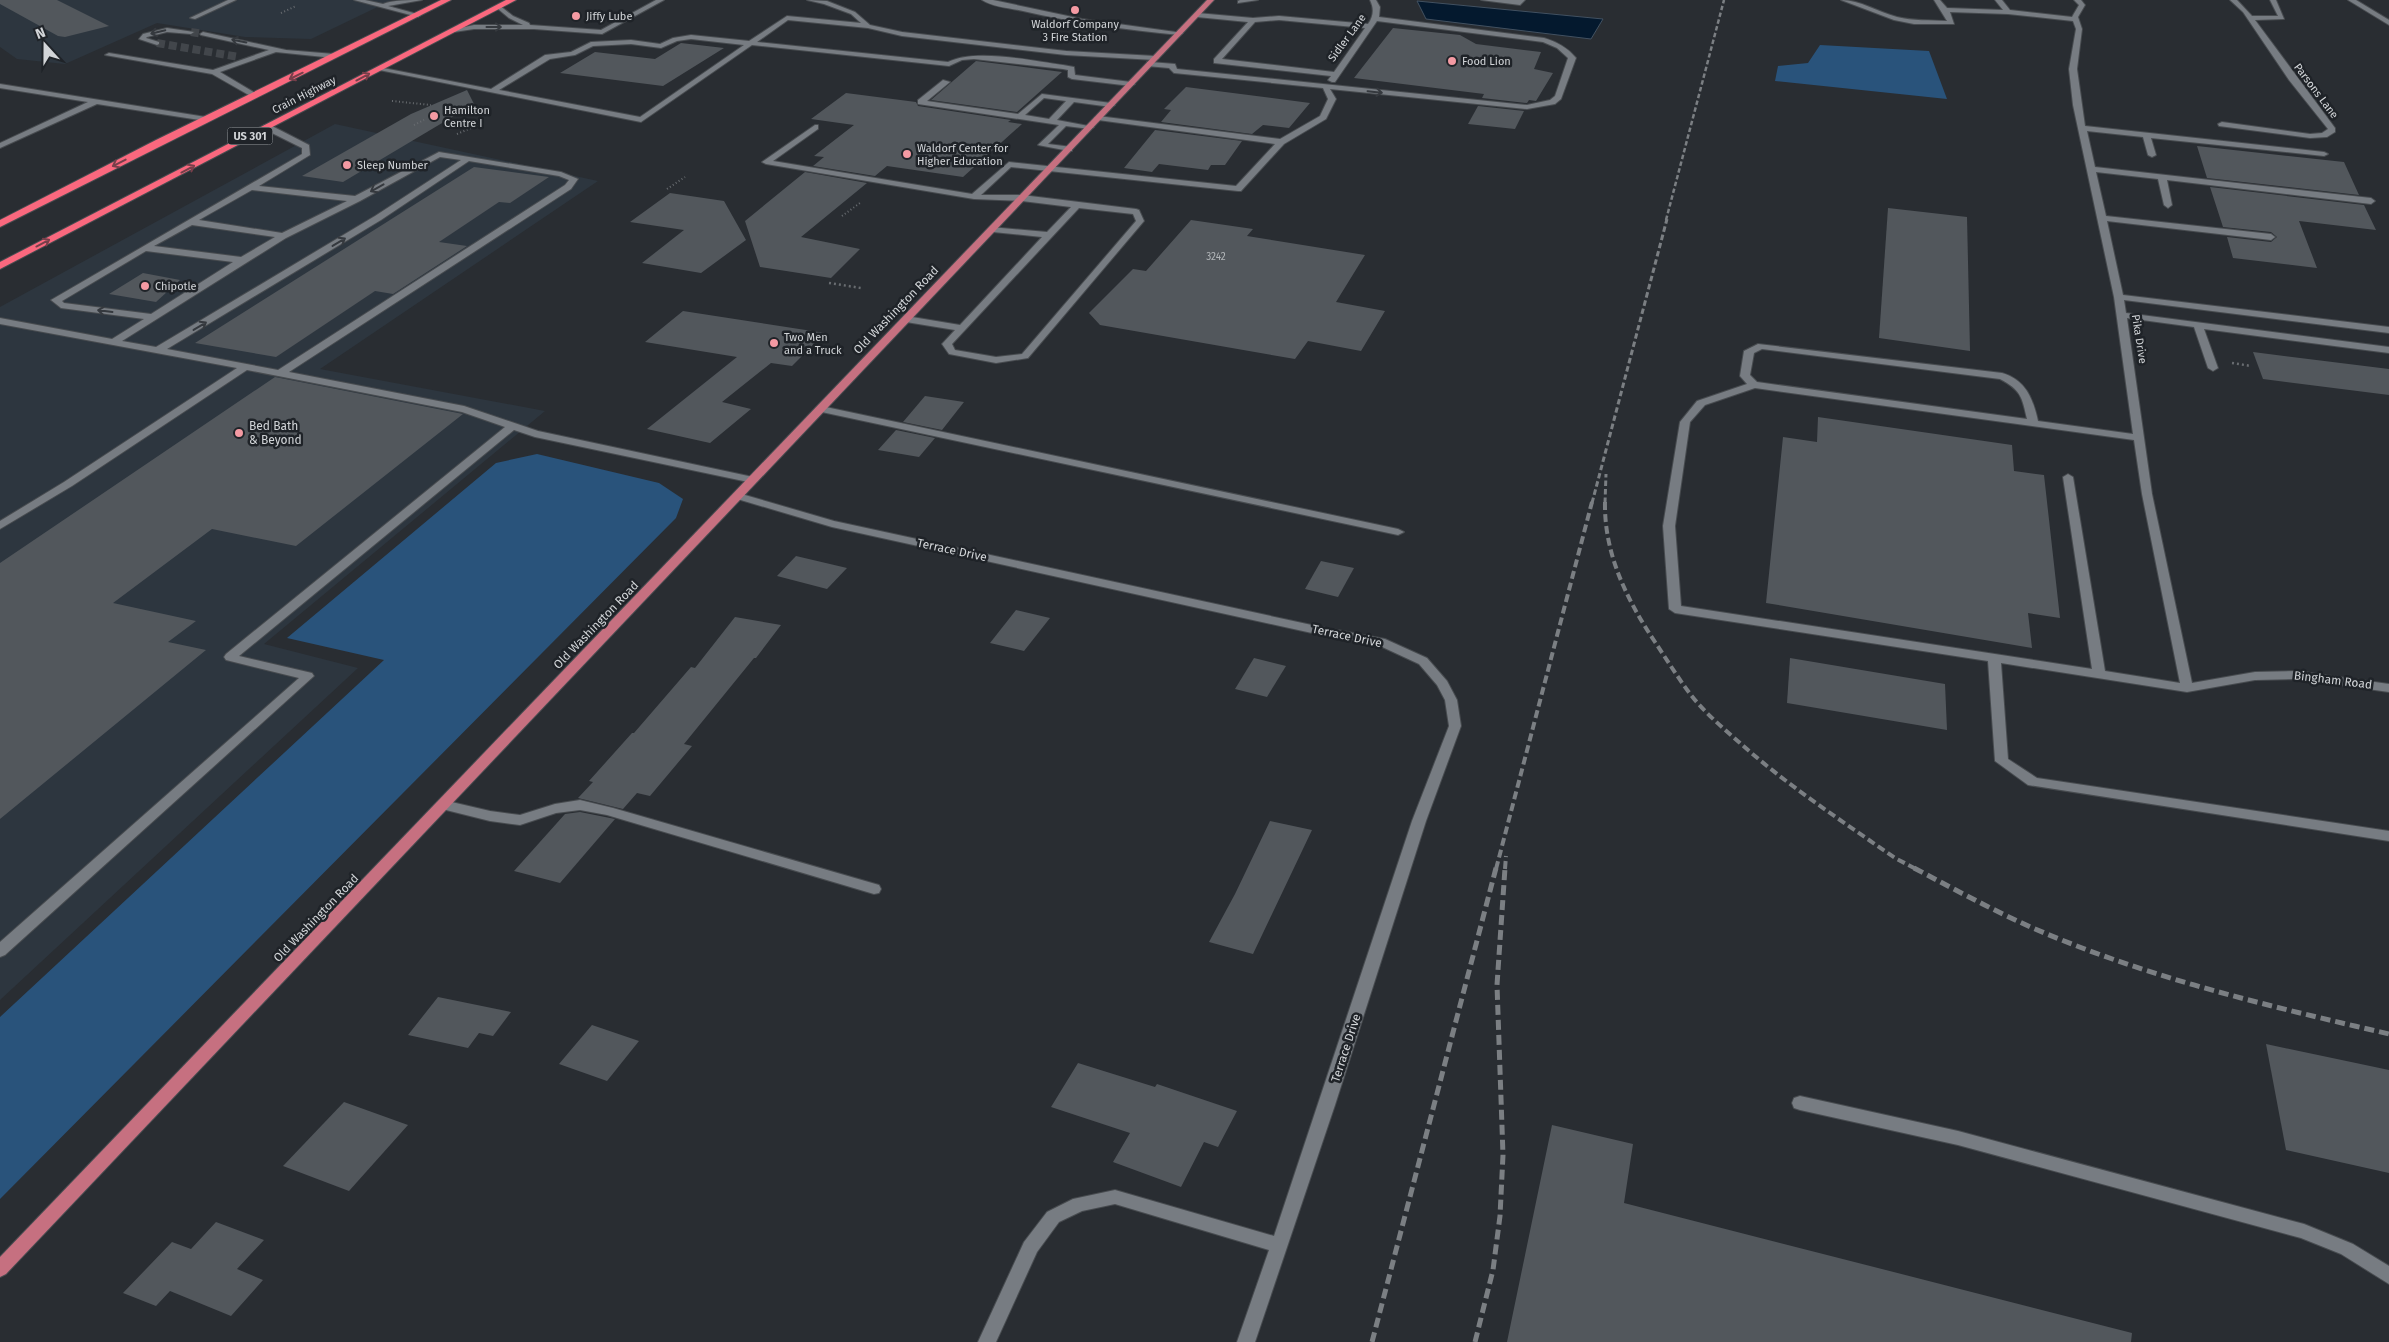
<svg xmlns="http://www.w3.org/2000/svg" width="2389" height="1342" viewBox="0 0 2389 1342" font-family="'Fira Sans',sans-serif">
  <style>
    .built { fill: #2d363f }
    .green { fill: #29537b }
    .water { fill: #04192e; stroke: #425161 }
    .building { fill: #52575c }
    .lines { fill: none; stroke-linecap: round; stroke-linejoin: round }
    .minor-tunnel { stroke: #42464b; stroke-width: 8; stroke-dasharray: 8 4; stroke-linecap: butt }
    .minor-casing { stroke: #474b4f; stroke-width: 2 }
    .major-casing { stroke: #474b4f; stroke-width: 2 }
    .highway-casing { stroke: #474b4f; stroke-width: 2 }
    .path-far1 { stroke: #686c70; stroke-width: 2; stroke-dasharray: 1 2.5; stroke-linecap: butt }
    .path { stroke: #686c70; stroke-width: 2.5; stroke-dasharray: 2 3; stroke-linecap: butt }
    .minor { fill: #777c82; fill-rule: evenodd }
    .major { fill: #c67080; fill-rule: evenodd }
    .highway { fill: #fa687e; fill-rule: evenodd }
    .rail-far3 { stroke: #7b7f83; stroke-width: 2.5; stroke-dasharray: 4.5 2.5; stroke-linecap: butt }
    .rail-far2 { stroke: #7b7f83; stroke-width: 3; stroke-dasharray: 5.5 3; stroke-linecap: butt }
    .rail-far1 { stroke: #7b7f83; stroke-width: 4; stroke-dasharray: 8 4; stroke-linecap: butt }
    .rail { stroke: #7b7f83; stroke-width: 5; stroke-dasharray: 10 5; stroke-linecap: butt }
    .oneway { stroke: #35393e }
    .oneway2 { stroke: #773f4a }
    .poi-dot { fill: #f49aa3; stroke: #1f2328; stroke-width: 2 }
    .labels { text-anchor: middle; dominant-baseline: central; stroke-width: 5; stroke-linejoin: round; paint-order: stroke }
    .number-label { font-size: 10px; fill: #b2b6b9 }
    .far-poi-label { font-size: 11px; fill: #d2d5d8; stroke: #1f2328; text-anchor: start }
    .far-street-label { font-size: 11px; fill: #d2d5d8; stroke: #1f2328 }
    .shield { fill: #1f2328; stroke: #9ca0a3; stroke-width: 1 }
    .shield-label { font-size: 11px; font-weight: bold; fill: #d2d5d8 }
    .street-label { font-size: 12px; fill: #d2d5d8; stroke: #1f2328 }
    .poi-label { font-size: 12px; fill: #d2d5d8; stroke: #1f2328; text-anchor: start }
  </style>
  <rect width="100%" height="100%" fill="#292d32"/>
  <g class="built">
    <path d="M0 0H392L311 39 245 37 157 23 65 64 17 59 0 47Z"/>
    <path d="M335 124 598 181 320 369 545 411 264 644 358 668 0 1000V307Z"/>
  </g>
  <g class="green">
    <path d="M1820 45 1929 51 1947 99 1775 81 1778 66 1808 63Z"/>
    <path d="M537 454 659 483 683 499 676 518 0 1199V1017L384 660 287 638 496 463Z"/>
  </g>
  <path class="water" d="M1417 1 1603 19 1591 39 1426 19Z"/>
  <g class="building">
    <path d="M0 0H57L109 26 65 37 58 36 0 4Z"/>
    <path d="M1393 28 1460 35 1476 44 1541 52 1534 69 1553 73 1536 101 1529 100 1527 103 1482 98 1484 94 1354 78Z"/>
    <path d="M681 43 724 48 663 86 560 73 595 52 655 59Z"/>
    <path d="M976 61 1062 72 1017 112 931 100Z"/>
    <path d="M1186 87 1310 103 1289 128 1263 125 1252 134 1161 122 1171 110 1164 109Z"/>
    <path d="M467 90 474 104 343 182 302 176 411 114Z"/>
    <path d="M846 93 916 102 918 106 1011 120 1008 122 1022 124 963 177 887 166 875 176 813 166 824 157 814 156 854 125 811 119Z"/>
    <path d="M1478 106 1524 111 1515 129 1468 124Z"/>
    <path d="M1155 130 1242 141 1225 165H1211L1208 170 1159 164 1152 172 1124 168Z"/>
    <path d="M2197 146 2344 162 2359 195 2207 178Z"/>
    <path d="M474 167 549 177 510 203 499 202 439 242 467 246 393 294 375 291 276 357 195 343Z"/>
    <path d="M805 172 867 183 801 237 860 249 831 278 760 267 745 221Z"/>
    <path d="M2210 187 2364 205 2376 230 2299 221 2317 268 2233 258 2227 237 2271 242 2277 237 2271 232 2223 227Z"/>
    <path d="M670 193 724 201 746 240 701 273 642 263 684 230 630 222Z"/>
    <path d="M1888 208 1967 217 1970 351 1879 338Z"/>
    <path d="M1191 220 1253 229 1247 236 1365 255 1336 302 1385 311 1361 351 1308 341 1295 359 1100 325 1089 313 1133 269 1146 271Z"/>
    <path d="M143 273 180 280 156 302 109 294Z"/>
    <path d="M683 311 825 333 792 366 771 363 722 402 751 409 710 443 647 429 737 357 645 342Z"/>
    <path d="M2253 352 2389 369V395L2263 379Z"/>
    <path d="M275 377 463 414 296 546 212 529 113 603 196 621 168 642 206 650 0 819V563Z"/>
    <path d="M925 396 964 402 942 430 903 422Z"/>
    <path d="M1818 417 2012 445 2014 471 2044 475 2060 618 2028 613 2032 648 1766 603 1783 437 1817 442Z"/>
    <path d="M896 430 935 438 919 457 878 450Z"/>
    <path d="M796 556 847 568 827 589 777 576Z"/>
    <path d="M1321 561 1354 568 1338 597 1305 589Z"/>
    <path d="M1016 610 1050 618 1024 651 990 643Z"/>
    <path d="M735 617 781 625 756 658H754L684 744 692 746 650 796 637 793 623 809 578 798 593 782 589 781 632 733H634L691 667 695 668Z"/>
    <path d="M1254 658 1286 666 1267 697 1235 689Z"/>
    <path d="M1790 658 1945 684 1947 730 1787 703Z"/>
    <path d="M580 812 615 819 560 883 514 871 565 814Z"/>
    <path d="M1270 821 1312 830 1253 954 1209 942 1235 894Z"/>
    <path d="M438 997 511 1012 493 1036 479 1033 468 1048 408 1035Z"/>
    <path d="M592 1025 639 1041 607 1081 559 1064Z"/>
    <path d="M2266 1044 2389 1070V1173L2286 1150Z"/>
    <path d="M1078 1063 1155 1087 1157 1084 1237 1111 1218 1147 1204 1142 1181 1187 1113 1162 1130 1133 1051 1107Z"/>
    <path d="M344 1102 408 1125 349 1191 283 1166Z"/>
    <path d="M1552 1125 1633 1144 1624 1203 2132 1333 2131 1342H1507Z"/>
    <path d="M216 1222 264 1240 237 1269 263 1280 231 1316 170 1291 156 1306 123 1293 172 1242 191 1249Z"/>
  </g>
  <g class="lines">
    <g class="minor-tunnel">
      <path d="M191 32 203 34"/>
      <path d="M157 43 239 57"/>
    </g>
    <defs>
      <g id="minor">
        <path d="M228 0H236L195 19 190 18Z"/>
        <path d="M354 0H365L383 4C391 0 411 0 422 0L388 6 421 15 418 17Z"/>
        <path d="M656 0H664L602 34 534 29H474L454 32 451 30 474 25H523L509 18 497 8 496 7 499 5 513 16 529 23 530 25 601 30Z"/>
        <path d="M807 0 827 1 855 12 870 25 902 32 1066 51 1155 56 1159 58 1155 60 1066 55 902 36 868 28 788 20 757 42 948 62C975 48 1032 61 1063 65L1074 67 1075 75 1131 82 1135 84 1131 86 1072 79 1068 77V70L1063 69 974 59 962 60 949 66 752 45 641 122 374 69 378 67 491 89 545 55 571 52 591 42 631 40 660 44 673 38 691 35 749 41 787 16 861 23 851 14 824 4ZM691 39 744 45 640 117 499 90 550 59 575 55 593 46 631 44 661 48 677 41Z"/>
        <path d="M982 0H993L1082 19 1183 33 1180 35C1127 30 1074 23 1023 11 1010 8 992 7 982 0Z"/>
        <path d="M1240 0H1258L1238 3V1Z"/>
        <path d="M1370 0H1376L1380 7 1379 17 1544 38C1557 42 1567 47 1576 58L1561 99 1555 104 1527 109 1330 89 1336 99 1326 119 1284 144 1241 191H1238L1011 167 981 195H1022L1136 209 1139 210 1144 221 1028 358 996 363 949 354 942 344 955 330 906 322 901 319 906 316 960 325 1042 237 993 232 989 229 990 227 1047 232 1071 207 1022 201 974 199 766 164 762 162 815 125H818V129L773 161 972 194 1009 162 1236 186 1275 144 1098 120 1094 118 1098 116 1280 139 1320 116 1328 99 1323 88 1174 73 1169 68 1147 66V62H1150L1175 64 1177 69 1527 105 1550 100 1555 96 1568 58 1557 48 1543 42 1377 21 1335 82H1332L1328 80 1331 76 1214 63V59L1248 22 1197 17 1194 15 1197 13 1253 18 1279 16 1368 24C1374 16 1374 8 1370 0ZM1279 20 1365 28 1334 72 1222 59 1255 22ZM1079 208 1133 214 1136 221 1022 354 996 357 955 350 952 344Z"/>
        <path d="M1481 0H1525L1520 5Z"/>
        <path d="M1841 0C1860 0 1878 12 1897 17 1913 21 1930 20 1947 21L1934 0H1940L1947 8 2003 10 1995 0H2002L2010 10 2072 17 2079 5 2074 0H2081L2085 5 2078 17 2082 29 2077 69 2085 126 2324 152 2328 154 2324 156 2151 138 2156 155 2152 157 2148 155 2143 137 2087 131 2095 167 2371 198 2375 201 2371 204 2167 180 2172 205 2168 208 2164 205 2158 179 2096 172 2106 216 2271 234 2275 237 2271 240 2107 221 2123 295 2389 327V333L2124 300 2126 313 2389 347V353L2204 329 2218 368 2213 371 2208 368 2194 327 2127 318 2152 494 2192 683 2255 672 2296 671 2389 684V692L2296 679 2255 680 2187 692 2001 663 2008 759 2037 778 2389 831V841L2028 785 1995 761 1988 661 1675 613 1669 609 1663 526 1680 422 1697 401 1747 384 1740 376 1744 351 1758 344 2002 373C2026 380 2033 399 2038 421L2133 434 2114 297 2073 105 2069 69 2076 29 2073 21 2008 14 1950 12 1954 24H1914L1894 20ZM1762 349 2000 379C2021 390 2022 397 2027 419L1757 382 1750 375 1754 353ZM1755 388 2134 440 2142 494 2180 683 2105 671 2073 477 2068 474 2063 477 2092 669 1681 606 1675 526 1690 422 1705 405Z"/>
        <path d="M2230 0H2237L2252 16H2278L2270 0H2276L2284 19 2255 20 2335 128V132L2327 137 2310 138 2219 126 2218 124 2222 122 2310 134 2322 133 2328 129 2289 80 2243 12Z"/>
        <path d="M2348 0H2356L2389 20V25Z"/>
        <path d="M167 28 194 32 191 34 167 32 147 37 146 38 159 42V44L157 45 139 39 143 34Z"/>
        <path d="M203 32 286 50 334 54 338 56 334 58 276 52 220 72 257 94 258 96 254 98 212 74 105 55 109 53 213 70 269 50 201 35 200 34Z"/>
        <path d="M943 80 950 82 927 101 1018 114 1042 94 1111 103 1115 105 1111 107 1074 102 1057 120 1094 127 1090 129 1066 126 1048 144 1072 147V151H1069L1038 145 1059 125 918 104V100ZM1044 98 1066 101 1049 119 1025 115Z"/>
        <path d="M0 84 206 117 210 119 206 121 97 104 0 148V143L88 102 0 88Z"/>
        <path d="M264 125H270L309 145 310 155 259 186 355 196 439 152 561 172 578 179 571 189 289 372 464 406 538 431 753 477 758 480 753 483 535 437 514 430 239 656 312 673 314 676 5 955 0 957V942L299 678 226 660 224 657 226 654 505 427 462 412 247 370 72 486 0 529V521L64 482 237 368 0 324V318L112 339 144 319 61 308 51 300 302 154V148L264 129ZM440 157 461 160 375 216 156 347 122 341 286 238 360 201ZM469 161 559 176 569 180 565 185 278 370 167 349 381 220ZM252 190 347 201 282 233 199 220ZM192 225 275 237 241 257 154 246ZM146 251 233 262 151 314 64 303 62 301Z"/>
        <path d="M821 406 1398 529 1404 532 1398 535 817 411 816 409Z"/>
        <path d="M738 493 834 521 1321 627 1385 639 1427 658 1447 681 1457 700 1461 726 1426 821 1335 1105 1255 1342H1237L1269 1250 1115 1204 1082 1211 1059 1222 1037 1252 996 1342H978L1024 1242 1047 1212 1073 1199 1115 1190 1274 1236 1412 821 1449 726 1445 700 1437 685 1419 664 1378 645 1321 635 832 527 734 498 733 496Z"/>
        <path d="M443 800 490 811 520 815 555 804 580 800 613 808 879 885 881 889 879 893 874 894 607 815 580 810 556 813 520 825 490 821 438 808 436 805 438 802Z"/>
        <path d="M1800 1096 1958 1131 2304 1224 2353 1244 2389 1266V1284L2341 1254 2301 1238 1958 1145 1800 1110 1794 1108 1792 1103 1794 1098Z"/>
      </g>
      <path id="major" d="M1207 0H1214L6 1274 0 1277V1257Z"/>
      <g id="highway">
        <path d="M441 0H451L0 227V220L156 140Z"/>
        <path d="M506 0H516L0 269V262Z"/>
      </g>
    </defs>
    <use href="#minor" class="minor-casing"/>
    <use href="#major" class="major-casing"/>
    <use href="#highway" class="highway-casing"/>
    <g class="path-far1">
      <path d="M281 13 296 6"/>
      <path d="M392 101 431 105"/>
      <path d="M414 125 424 120"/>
      <path d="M457 134 483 123"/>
      <path d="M667 189 685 177"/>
      <path d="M842 216 860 203"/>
    </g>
    <g class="path">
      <path d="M829 283 861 288"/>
      <path d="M2232 363 2251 366"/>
    </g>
    <use href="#minor" class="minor"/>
    <use href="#major" class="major"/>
    <use href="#highway" class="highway"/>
    <path class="rail-far3" d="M1666 220 1724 0"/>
    <g class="rail-far2">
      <path d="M1592 503 1667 219"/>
      <path d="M1605 503 1606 474"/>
    </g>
    <g class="rail-far1">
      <path d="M1605 502C1604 554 1627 600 1655 642 1667 660 1678 678 1691 695 1705 713 1723 728 1740 743 1788 786 1842 821 1895 858L1916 869"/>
      <path d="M1496 869 1592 502"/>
      <path d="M1505 869 1506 856"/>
    </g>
    <g class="rail">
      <path d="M1914 868C1958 891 2001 915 2047 934 2157 980 2273 1007 2389 1034"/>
      <path d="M1372 1342 1496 868"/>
      <path d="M1475 1342 1493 1270 1500 1216 1503 1155 1497 985 1505 868"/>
    </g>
  </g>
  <defs><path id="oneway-shaft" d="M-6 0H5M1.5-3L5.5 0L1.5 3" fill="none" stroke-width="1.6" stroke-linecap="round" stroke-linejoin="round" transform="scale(1.25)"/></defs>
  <g class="oneway">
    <use href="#oneway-shaft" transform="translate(494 27)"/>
    <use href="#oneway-shaft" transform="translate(158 32) rotate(167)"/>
    <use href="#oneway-shaft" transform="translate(239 41) rotate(-169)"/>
    <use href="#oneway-shaft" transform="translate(1375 92) rotate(6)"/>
    <use href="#oneway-shaft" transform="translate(377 188) rotate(151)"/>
    <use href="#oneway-shaft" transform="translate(339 242) rotate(-31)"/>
    <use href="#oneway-shaft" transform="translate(105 311) rotate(-173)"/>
    <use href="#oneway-shaft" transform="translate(200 326) rotate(-31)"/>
  </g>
  <g class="oneway2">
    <use href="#oneway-shaft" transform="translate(296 76) rotate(154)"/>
    <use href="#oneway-shaft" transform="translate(363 77) rotate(-28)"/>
    <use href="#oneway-shaft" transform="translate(119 163) rotate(153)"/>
    <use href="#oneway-shaft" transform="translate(188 169) rotate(-28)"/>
    <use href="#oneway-shaft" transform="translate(43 243) rotate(-28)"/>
  </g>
  <g class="poi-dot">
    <circle cx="1075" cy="10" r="5"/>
    <circle cx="576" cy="16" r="5"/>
    <circle cx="1452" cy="61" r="5"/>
    <circle cx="434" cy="116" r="5"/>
    <circle cx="907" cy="154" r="5"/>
    <circle cx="347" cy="165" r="5"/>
    <circle cx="145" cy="286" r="5"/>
    <circle cx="774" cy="343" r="5"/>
    <circle cx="239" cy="433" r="5"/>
  </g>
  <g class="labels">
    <g class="number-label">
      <text x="1216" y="257">3242</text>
    </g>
    <g class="far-poi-label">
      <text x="586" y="16">Jiffy Lube</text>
      <text x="1075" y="24" text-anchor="middle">Waldorf Company<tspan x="1075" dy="13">3 Fire Station</tspan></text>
      <text x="1462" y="61">Food Lion</text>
      <text x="444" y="110">Hamilton<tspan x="444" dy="13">Centre I</tspan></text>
      <text x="917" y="148">Waldorf Center for<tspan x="917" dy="13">Higher Education</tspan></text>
      <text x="357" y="165">Sleep Number</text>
      <text x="155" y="286">Chipotle</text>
      <text x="784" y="337">Two Men<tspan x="784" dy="13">and a Truck</tspan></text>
    </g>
    <g class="far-street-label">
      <text transform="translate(1347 38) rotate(-54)">Sidler Lane</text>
      <text transform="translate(2316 91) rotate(53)">Parsons Lane</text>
      <text transform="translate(304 95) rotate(-27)">Crain Highway</text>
      <text transform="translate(2139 339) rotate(81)">Pika Drive</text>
    </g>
    <rect class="shield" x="227.5" y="127.5" width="45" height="17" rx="4"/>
    <g class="shield-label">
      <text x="250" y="136">US 301</text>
    </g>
    <g class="street-label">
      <text transform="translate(896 310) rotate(-46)">Old Washington Road</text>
      <text transform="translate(952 550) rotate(12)">Terrace Drive</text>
      <text transform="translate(596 625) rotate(-46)">Old Washington Road</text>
      <text transform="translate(1347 636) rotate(12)">Terrace Drive</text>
      <text transform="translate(2333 680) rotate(7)">Bingham Road</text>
      <text transform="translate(316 918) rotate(-46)">Old Washington Road</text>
      <text transform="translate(1346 1048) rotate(-72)">Terrace Drive</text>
    </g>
    <g class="poi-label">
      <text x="249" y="426">Bed Bath<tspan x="249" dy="14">&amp; Beyond</tspan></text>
    </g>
  </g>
  <g transform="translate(45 45) rotate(339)" stroke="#1f2328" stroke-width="4" paint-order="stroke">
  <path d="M0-4L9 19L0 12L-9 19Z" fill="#d2d5d8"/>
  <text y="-8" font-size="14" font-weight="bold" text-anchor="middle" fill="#d2d5d8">N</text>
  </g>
</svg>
